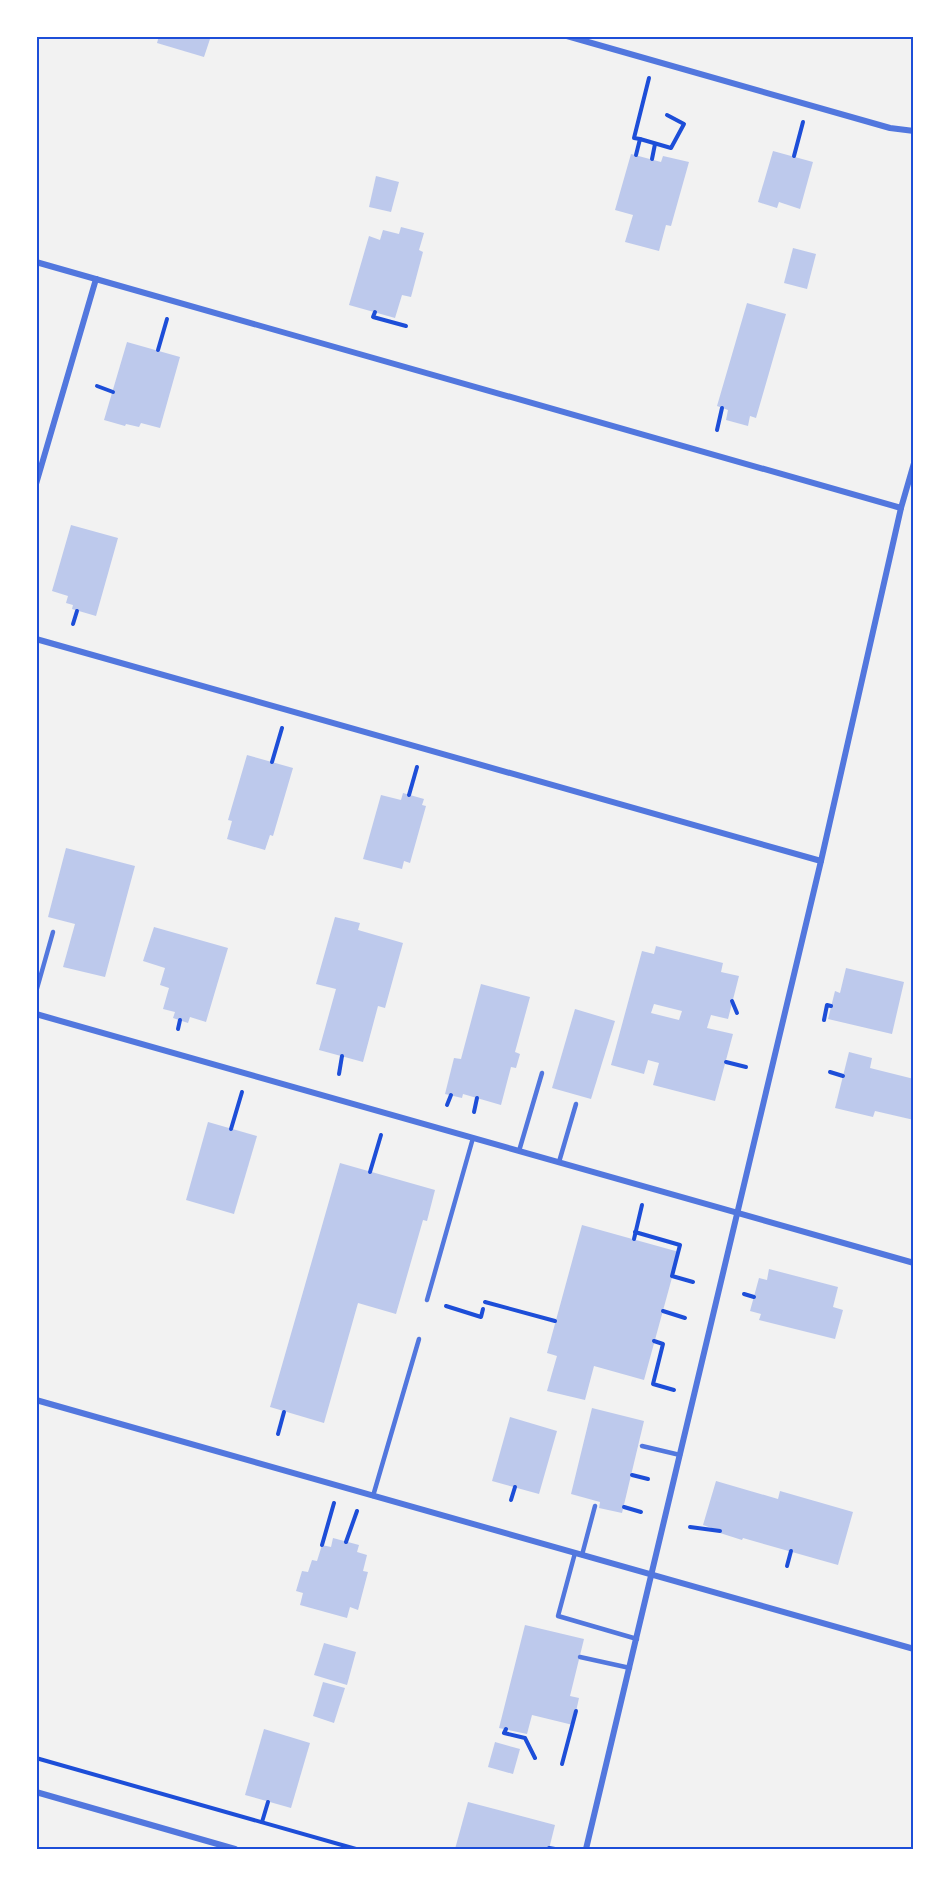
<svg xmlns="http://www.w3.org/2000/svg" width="950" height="1885" viewBox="0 0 950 1885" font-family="Ubuntu,sans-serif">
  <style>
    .building { fill: #bdc9ec; fill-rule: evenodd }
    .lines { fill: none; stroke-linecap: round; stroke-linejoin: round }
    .path { stroke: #1d4ed8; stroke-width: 4 }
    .service { stroke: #5277de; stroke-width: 4.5 }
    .minor { stroke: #5277de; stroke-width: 6 }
    .neatline { fill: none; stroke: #1d4ed8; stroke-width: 2 }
  </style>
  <rect width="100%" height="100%" fill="#f2f2f2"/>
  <g class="building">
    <path d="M159 36H211L204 57 157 43Z"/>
    <path d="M773 151 813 162 800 209 779 202 777 208 758 202Z"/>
    <path d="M631 154 661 162 663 156 689 162 671 226 666 225 659 251 625 242 633 215 615 210Z"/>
    <path d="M376 176 399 182 391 212 369 207Z"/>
    <path d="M401 227 424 233 419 250 423 252 411 297 402 295 395 318 349 305 369 236 380 240 383 230 399 234Z"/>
    <path d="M793 248 816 254 807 289 784 283Z"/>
    <path d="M747 303 786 314 756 418 750 416 748 426 726 420 728 410 717 406Z"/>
    <path d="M127 342 180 357 160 428 141 423 139 427 126 424 125 426 104 420Z"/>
    <path d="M71 525 118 538 96 616 72 609 73 605 66 603 68 596 52 591Z"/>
    <path d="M247 755 293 768 273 836 270 835 265 850 227 839 232 821 228 820Z"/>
    <path d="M403 793 424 799 422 805 426 806 410 863 404 861 402 869 363 859 381 795 401 800Z"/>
    <path d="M66 848 135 866 105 977 63 967 75 924 48 917Z"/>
    <path d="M335 917 360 923 358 930 403 943 385 1008 378 1006 363 1062 319 1050 336 989 316 984Z"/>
    <path d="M154 927 228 948 206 1022 190 1017 188 1023 173 1018 175 1012 163 1009 169 988 160 985 165 968 143 961Z"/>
    <path d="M656 946 723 963 721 972 739 976 728 1019 711 1015 707 1028 733 1034 715 1101 653 1085 659 1063 648 1060 644 1074 611 1065 642 951 654 954ZM654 1004 682 1011 679 1020 651 1013Z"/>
    <path d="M846 968 904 982 892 1034 828 1019 835 991 840 993Z"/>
    <path d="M481 984 530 997 515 1052 520 1054 516 1068 511 1067 501 1105 463 1094 462 1098 445 1094 454 1058 461 1059Z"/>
    <path d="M575 1009 615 1021 591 1099 552 1088Z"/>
    <path d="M849 1052 872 1058 870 1068 914 1079V1120L875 1111 873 1117 835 1108Z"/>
    <path d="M208 1122 257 1136 234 1214 186 1200Z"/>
    <path d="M340 1163 435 1190 427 1221 423 1220 396 1314 358 1303 324 1423 270 1407Z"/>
    <path d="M582 1225 679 1252 644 1380 594 1366 585 1400 547 1391 557 1356 547 1353Z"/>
    <path d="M769 1269 838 1287 833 1307 843 1310 835 1339 759 1320 761 1314 750 1311 759 1278 767 1280Z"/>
    <path d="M592 1408 644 1421 622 1513 599 1508 600 1502 571 1494Z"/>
    <path d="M510 1417 557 1431 539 1494 492 1481Z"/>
    <path d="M716 1481 778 1499 780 1491 853 1512 838 1565 743 1538 742 1540 720 1533V1531L703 1525Z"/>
    <path d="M333 1538 359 1545 357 1552 367 1555 363 1571 368 1572 358 1610 350 1607 347 1618 300 1605 303 1593 296 1591 302 1571 308 1572 312 1560 317 1561 322 1545 331 1547Z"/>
    <path d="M525 1625 584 1639 570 1696 579 1698 573 1725 532 1715 527 1734 499 1728Z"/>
    <path d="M324 1643 356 1652 347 1685 314 1675Z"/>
    <path d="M323 1682 345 1688 334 1723 313 1716Z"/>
    <path d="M264 1729 310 1743 291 1808 245 1795Z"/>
    <path d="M495 1742 520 1749 513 1774 488 1767Z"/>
    <path d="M468 1802 555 1825 549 1849H455Z"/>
  </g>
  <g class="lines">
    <g class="path">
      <path d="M640 139 634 138 649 78"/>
      <path d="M636 155 640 139 671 148 684 124 667 115"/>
      <path d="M794 156 803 122"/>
      <path d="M652 159 655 144"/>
      <path d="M375 312 373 317 406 326"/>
      <path d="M158 350 167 319"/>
      <path d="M97 386 113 392"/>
      <path d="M717 430 722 408"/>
      <path d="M73 624 77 611"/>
      <path d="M272 762 282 728"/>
      <path d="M409 795 417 767"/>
      <path d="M732 1001 737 1013"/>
      <path d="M824 1020 827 1005 831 1006"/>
      <path d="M178 1029 180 1020"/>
      <path d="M726 1062 746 1067"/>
      <path d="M830 1072 843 1076"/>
      <path d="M339 1074 342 1056"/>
      <path d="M447 1105 451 1095"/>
      <path d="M474 1112 477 1098"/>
      <path d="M231 1129 242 1092"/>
      <path d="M370 1172 381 1135"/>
      <path d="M635 1232 680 1245 672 1276 693 1282"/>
      <path d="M634 1239 642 1205"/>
      <path d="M744 1294 754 1297"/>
      <path d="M485 1302 555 1321"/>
      <path d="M446 1306 481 1317 483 1309"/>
      <path d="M663 1311 685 1318"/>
      <path d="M654 1341 663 1344 653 1384 674 1390"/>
      <path d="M278 1434 284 1412"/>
      <path d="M632 1475 648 1479"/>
      <path d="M511 1500 515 1487"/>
      <path d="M624 1507 641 1512"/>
      <path d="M690 1527 720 1531"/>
      <path d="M346 1542 357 1511"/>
      <path d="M322 1545 334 1503"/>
      <path d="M787 1566 791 1551"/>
      <path d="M506 1729 504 1733 525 1738 535 1758"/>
      <path d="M36 1758 356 1849"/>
      <path d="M562 1764 576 1711"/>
      <path d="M262 1822 268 1802"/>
      <path d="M549 1848 555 1849"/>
    </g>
    <g class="service">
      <path d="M36 992 53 932"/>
      <path d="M519 1151 542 1073"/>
      <path d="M559 1162 576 1104"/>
      <path d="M427 1300 473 1138"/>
      <path d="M642 1446 680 1455"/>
      <path d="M373 1496 419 1339"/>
      <path d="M575 1553 558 1616 637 1639"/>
      <path d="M582 1555 595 1506"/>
      <path d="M580 1657 630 1668"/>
    </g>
    <g class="minor">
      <path d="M567 36 890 128 914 131"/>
      <path d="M36 262 901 508"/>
      <path d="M36 484 96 279"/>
      <path d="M36 639 821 861"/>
      <path d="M36 1014 914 1263"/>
      <path d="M36 1400 914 1649"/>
      <path d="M36 1792 235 1849"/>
      <path d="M586 1849 821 861 901 508 914 463"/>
    </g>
  </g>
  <rect width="950" height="1885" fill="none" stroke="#ffffff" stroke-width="75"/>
  <rect x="38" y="38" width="874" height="1810" class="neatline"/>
</svg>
